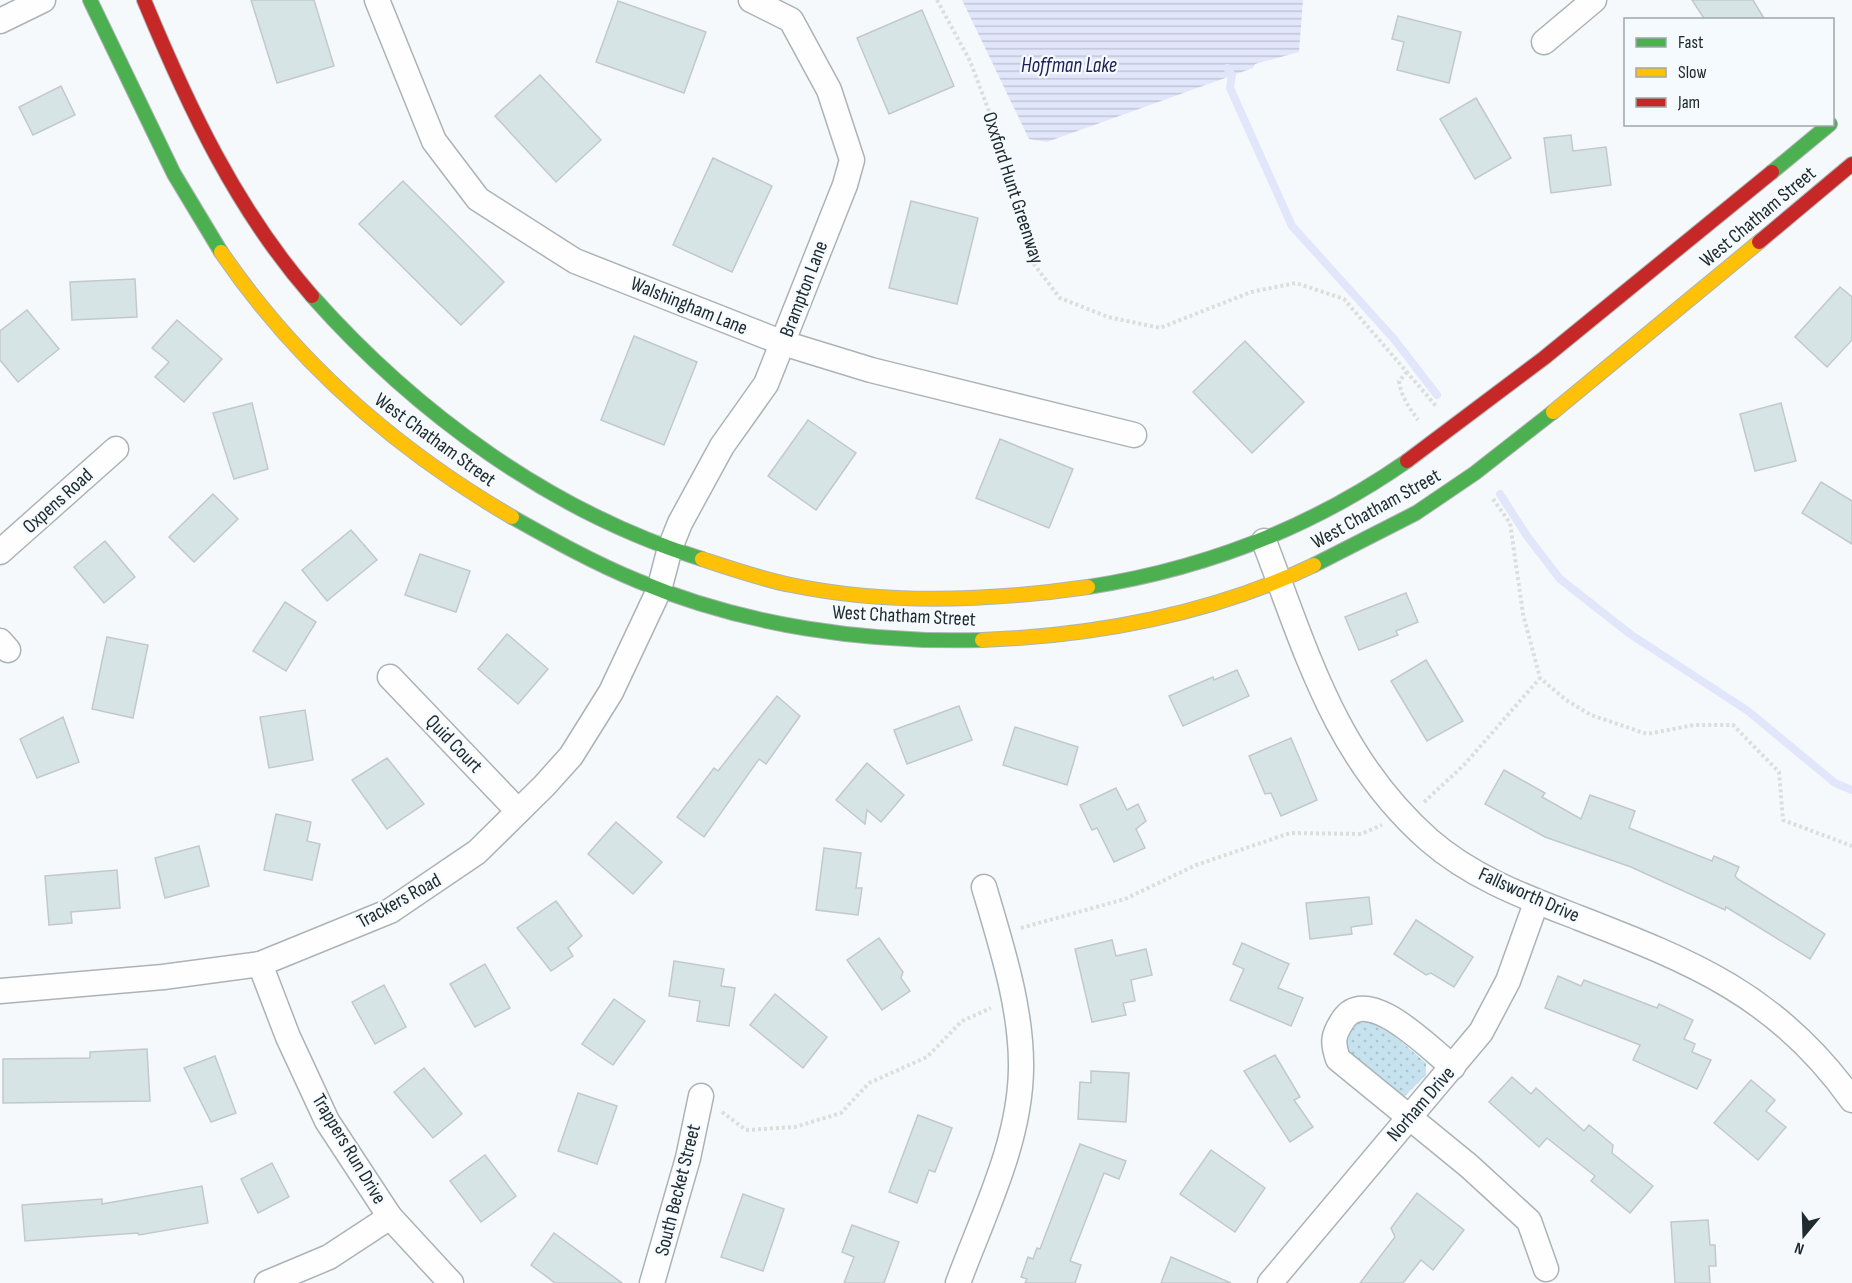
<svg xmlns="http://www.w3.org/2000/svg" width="1852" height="1283" viewBox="0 0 1852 1283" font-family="'Sofia Sans Condensed',sans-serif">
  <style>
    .grass { fill: url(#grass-dots) }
    .water { fill: url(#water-rules) }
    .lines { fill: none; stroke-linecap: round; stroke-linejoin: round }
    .stream { stroke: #e2e6fa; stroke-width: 8 }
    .building { fill: #d6e4e6; stroke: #c2c9cb; stroke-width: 1.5 }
    .street-casing { stroke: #acb3b6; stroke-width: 27 }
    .fast-casing { stroke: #acb3b6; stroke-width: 16 }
    .slow-casing { stroke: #acb3b6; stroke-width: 16 }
    .jam-casing { stroke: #acb3b6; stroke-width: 16 }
    .path { stroke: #dcdddd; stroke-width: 4; stroke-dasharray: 3 3; stroke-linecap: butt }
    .street { stroke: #fefefe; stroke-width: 24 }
    .fast { stroke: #4caf50; stroke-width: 14 }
    .slow { stroke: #ffc107; stroke-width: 14 }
    .jam { stroke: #c62828; stroke-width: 14 }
    .labels { text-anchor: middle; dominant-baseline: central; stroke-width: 4.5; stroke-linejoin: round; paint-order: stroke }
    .street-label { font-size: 20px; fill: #202b30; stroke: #f4fafd }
    .water-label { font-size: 21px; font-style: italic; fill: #202157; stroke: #f4fafd }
  </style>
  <defs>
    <pattern id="grass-dots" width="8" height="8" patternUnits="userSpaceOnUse" patternTransform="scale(1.5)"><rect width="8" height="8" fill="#c6e2ef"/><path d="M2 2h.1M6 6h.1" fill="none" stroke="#aac2cd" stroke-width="1.8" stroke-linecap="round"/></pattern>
    <pattern id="water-rules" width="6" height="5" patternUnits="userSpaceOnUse" patternTransform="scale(1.5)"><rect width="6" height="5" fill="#e2e6fa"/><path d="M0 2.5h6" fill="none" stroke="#c2c5d7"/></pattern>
  </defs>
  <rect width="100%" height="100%" fill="#f6f9fb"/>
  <path class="grass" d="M1354 1021H1377L1426 1063V1075L1403 1098 1347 1055 1345 1032Z"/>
  <path class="water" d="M962 0H1303L1299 52 1255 64 1253 68 1047 142 1029 139Z"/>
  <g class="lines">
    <g class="stream">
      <path d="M1227 68 1232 75 1230 88 1292 226 1394 339 1437 395"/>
      <path d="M1500 494 1527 536 1560 579 1630 634 1748 711 1835 783 1852 790"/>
    </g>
  </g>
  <g class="building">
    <path d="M251 0H314L334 66 277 83Z"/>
    <path d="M1692 0H1753L1765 20H1705Z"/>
    <path d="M618 1 706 32 684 93 596 62Z"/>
    <path d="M922 10 954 86 889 114 857 38Z"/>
    <path d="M1398 16 1461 32 1449 83 1397 70 1404 42 1392 39Z"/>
    <path d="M540 75 601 140 556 182 495 116Z"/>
    <path d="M61 86 75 115 33 135 19 107Z"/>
    <path d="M1476 98 1511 158 1475 179 1440 119Z"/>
    <path d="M1571 135 1573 151 1606 147 1611 185 1551 193 1544 138Z"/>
    <path d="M713 158 772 186 732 272 673 245Z"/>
    <path d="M403 181 504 282 461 325 359 224Z"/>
    <path d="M911 201 978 218 957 304 889 288Z"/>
    <path d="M135 279 137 317 72 320 70 282Z"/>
    <path d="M1840 287 1852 297V340L1827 367 1795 337Z"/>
    <path d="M27 310 59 349 18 382 0 360V331Z"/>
    <path d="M177 320 222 359 184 402 155 377 169 362 152 348Z"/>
    <path d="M634 336 697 362 664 445 601 420Z"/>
    <path d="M1245 341 1304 402 1252 453 1193 392Z"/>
    <path d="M252 403 268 469 234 479 213 413Z"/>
    <path d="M1781 403 1796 461 1755 471 1740 414Z"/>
    <path d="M808 420 856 453 816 510 768 476Z"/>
    <path d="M1000 439 1073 469 1049 528 976 498Z"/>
    <path d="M1821 482 1852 501V544L1802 513Z"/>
    <path d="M213 494 238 519 194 562 169 537Z"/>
    <path d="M351 530 377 560 327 601 302 570Z"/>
    <path d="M105 541 135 577 104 603 74 567Z"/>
    <path d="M420 554 470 571 456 612 405 595Z"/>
    <path d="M1406 593 1418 622 1396 631 1398 635 1359 650 1345 617Z"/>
    <path d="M285 602 316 622 286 671 253 651Z"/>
    <path d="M507 634 548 669 518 704 478 669Z"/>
    <path d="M107 637 148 645 133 718 92 709Z"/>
    <path d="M1426 660 1463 721 1427 741 1391 681Z"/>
    <path d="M1237 670 1249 696 1183 726 1169 696 1213 677 1214 680Z"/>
    <path d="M777 696 800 716 766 764 759 759 704 837 677 817 714 768 718 771Z"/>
    <path d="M959 706 972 740 907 764 894 730Z"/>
    <path d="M305 710 313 760 269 768 260 717Z"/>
    <path d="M63 717 79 762 37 778 20 739Z"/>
    <path d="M1015 727 1078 747 1067 785 1003 765Z"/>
    <path d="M1291 738 1317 800 1281 816 1271 793 1265 794 1249 756Z"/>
    <path d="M387 758 424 804 387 829 352 780Z"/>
    <path d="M867 763 904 795 881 822 867 810 865 824 836 800Z"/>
    <path d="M1504 770 1545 793 1542 797 1581 819 1590 795 1635 811 1629 828 1712 861 1714 856 1739 867 1735 876 1739 880 1825 934 1810 959 1726 907 1725 910 1631 867 1545 837 1485 804Z"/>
    <path d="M1116 788 1127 810 1138 804 1146 821 1136 829 1145 848 1114 862 1097 828 1092 830 1080 805Z"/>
    <path d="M276 814 311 822 307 841 320 844 312 880 264 870Z"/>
    <path d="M616 822 662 862 633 894 588 854Z"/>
    <path d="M199 846 209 886 165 898 155 858Z"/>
    <path d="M824 848 861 853 856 888H862L858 915 816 910Z"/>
    <path d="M117 870 120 908 71 912 72 923 49 925 45 876Z"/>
    <path d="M1369 897 1372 924 1351 927 1352 934 1310 939 1306 903Z"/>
    <path d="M556 901 582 936 568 948 573 956 551 971 517 928Z"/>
    <path d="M1416 920 1473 957 1454 987 1431 973 1426 975 1394 954Z"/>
    <path d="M879 938 903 972 901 978 910 991 882 1010 847 960Z"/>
    <path d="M1112 940 1116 956 1146 949 1152 975 1131 980 1135 1001 1123 1003 1126 1015 1092 1022 1075 949Z"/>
    <path d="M1242 943 1289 964 1278 988 1303 998 1291 1026 1230 1000 1244 969 1233 964Z"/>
    <path d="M674 961 724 969 721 986 735 988 729 1026 697 1021 700 1001 669 996Z"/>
    <path d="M485 964 510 1008 475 1027 450 984Z"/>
    <path d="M1558 976 1581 986 1584 980 1657 1008 1659 1004 1693 1020 1684 1039 1695 1044 1692 1052 1711 1060 1697 1089 1633 1060 1640 1045 1545 1008Z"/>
    <path d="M384 985 406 1027 375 1044 352 1002Z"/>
    <path d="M775 994 827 1037 803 1068 750 1025Z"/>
    <path d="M614 999 645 1021 613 1065 582 1044Z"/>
    <path d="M147 1049 150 1101 3 1103V1059L90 1058V1052Z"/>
    <path d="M1275 1055 1300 1097 1294 1100 1313 1127 1290 1142 1244 1071Z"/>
    <path d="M215 1056 236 1113 211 1122 184 1068Z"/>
    <path d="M424 1068 462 1114 433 1138 394 1092Z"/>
    <path d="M1091 1071 1129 1073 1126 1122 1078 1119 1080 1082 1091 1083Z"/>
    <path d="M1512 1077 1531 1094 1536 1088 1584 1131 1589 1125 1613 1145 1612 1153 1653 1186 1630 1213 1591 1181 1595 1176 1547 1138 1539 1147 1489 1102Z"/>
    <path d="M1751 1080 1775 1100 1766 1111 1786 1127 1758 1160 1714 1123Z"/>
    <path d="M578 1093 617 1106 597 1164 558 1151Z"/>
    <path d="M918 1115 952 1128 935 1172 929 1170 917 1203 889 1192Z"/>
    <path d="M1080 1144 1126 1161 1119 1179 1104 1173 1070 1261 1081 1265 1075 1283H1025L1027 1279 1021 1277 1028 1257 1033 1259 1037 1248 1040 1249Z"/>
    <path d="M1211 1150 1265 1188 1235 1232 1180 1194Z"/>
    <path d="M485 1155 516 1196 481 1222 450 1181Z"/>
    <path d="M272 1163 289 1197 258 1213 241 1179Z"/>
    <path d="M202 1186 208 1223 139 1235 138 1233 25 1241 22 1205 102 1199V1204Z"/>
    <path d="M1417 1193 1464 1230 1433 1270 1421 1260 1403 1283H1360L1395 1237 1391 1228Z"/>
    <path d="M743 1194 784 1209 763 1271 721 1257Z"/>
    <path d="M1708 1220 1710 1245H1715L1716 1266H1709L1710 1283H1675L1671 1222Z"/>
    <path d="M852 1225 899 1242 884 1283H844L854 1257 842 1252Z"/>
    <path d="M554 1233 622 1283H555L531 1265Z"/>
    <path d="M1171 1257 1231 1283H1161Z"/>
  </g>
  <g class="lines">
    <defs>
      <g id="street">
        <path d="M377 0 434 141 478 199 575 261 783 343 871 370 1134 435"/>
        <path d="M0 21 43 0"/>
        <path d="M1544 42 1594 0"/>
        <path d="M1264 541C1307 653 1335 757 1429 840 1469 875 1519 895 1569 914 1687 960 1775 992 1852 1100"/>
        <path d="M0 552 116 449"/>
        <path d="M0 641 8 650"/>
        <path d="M390 677 518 811"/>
        <path d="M260 964 288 1037 327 1121 390 1217 451 1283"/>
        <path d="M0 991 163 977 260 964 390 911 477 852 544 786 571 756 611 692 659 590 670 548 680 523 722 446 766 384 845 185 852 160 829 90 791 20 751 0"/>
        <path d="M1453 1067C1431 1050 1367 982 1343 1020 1333 1035 1332 1042 1338 1059L1469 1166 1529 1221 1546 1269"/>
        <path d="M267 1283 329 1257 390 1217"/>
        <path d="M652 1283 688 1158 701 1096"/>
        <path d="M958 1283C983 1215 1020 1143 1021 1069 1022 1008 1001 945 984 887"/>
        <path d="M1270 1283 1481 1032 1508 981 1536 903"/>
      </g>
      <g id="fast">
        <path d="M90 0 174 174 221 252"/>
        <path d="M1772 172 1830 124"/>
        <path d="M312 296C416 413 551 512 702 559"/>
        <path d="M512 517C553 540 594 563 638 581 745 626 866 643 982 640"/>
        <path d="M1314 565 1416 513 1475 473 1553 412"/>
        <path d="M1088 587C1204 569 1311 528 1407 461"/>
      </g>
      <g id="slow">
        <path d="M221 252C296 362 397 450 512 517"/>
        <path d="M1553 412 1759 242"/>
        <path d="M702 559C732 569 761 579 791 585 887 605 991 601 1088 587"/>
        <path d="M982 640C1094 636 1212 614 1314 565"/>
      </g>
      <g id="jam">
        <path d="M144 0C188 106 236 209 312 296"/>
        <path d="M1759 242 1852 164"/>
        <path d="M1407 461 1544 358 1772 172"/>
      </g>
    </defs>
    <use href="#street" class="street-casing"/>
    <use href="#fast" class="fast-casing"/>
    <use href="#slow" class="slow-casing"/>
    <use href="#jam" class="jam-casing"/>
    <g class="path">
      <path d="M937 0 970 61 1001 143 1033 263 1060 298 1108 317 1160 328 1251 292 1296 283 1344 299 1436 406"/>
      <path d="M1407 372 1399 381C1401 397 1409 407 1418 420"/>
      <path d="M1493 499 1510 523 1523 614 1540 678 1566 700 1591 715 1647 734 1694 725H1733L1779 772 1783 820 1852 846"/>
      <path d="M1424 802 1464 765 1540 678"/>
      <path d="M1021 928 1125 899 1196 865 1290 833 1361 834 1382 825"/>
      <path d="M722 1112 746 1130 795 1127 841 1113 869 1083 927 1057 962 1021 991 1008"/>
    </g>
    <use href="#street" class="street"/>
    <use href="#fast" class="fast"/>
    <use href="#slow" class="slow"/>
    <use href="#jam" class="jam"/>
  </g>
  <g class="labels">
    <g class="street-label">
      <text transform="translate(1013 188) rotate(72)">Oxxford Hunt Greenway</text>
      <text transform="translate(1758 217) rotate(-40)">West Chatham Street</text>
      <text transform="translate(804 289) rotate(-69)">Brampton Lane</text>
      <text transform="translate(689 306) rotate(22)">Walshingham Lane</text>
      <text transform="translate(435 440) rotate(36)">West Chatham Street</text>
      <text transform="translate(58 501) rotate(-42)">Oxpens Road</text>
      <text transform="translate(1376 509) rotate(-29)">West Chatham Street</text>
      <text transform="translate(904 616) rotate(3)">West Chatham Street</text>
      <text transform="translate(454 744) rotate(46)">Quid Court</text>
      <text transform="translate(1529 895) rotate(24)">Fallsworth Drive</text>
      <text transform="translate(399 901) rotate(-29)">Trackers Road</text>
      <text transform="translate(1421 1104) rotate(-49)">Norham Drive</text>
      <text transform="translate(349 1149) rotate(59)">Trappers Run Drive</text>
      <text transform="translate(678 1190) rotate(-76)">South Becket Street</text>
    </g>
    <g class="water-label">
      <text x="1069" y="65">Hoffman Lake</text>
    </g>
  </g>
  <rect x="1624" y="18" width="210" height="108" fill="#f4fafd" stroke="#9fa7ab" stroke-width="1.5"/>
  <rect x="1636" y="38" width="30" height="9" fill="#4caf50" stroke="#9fa7ab" stroke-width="1.5"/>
  <text x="1678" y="48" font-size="18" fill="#202b30">Fast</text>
  <rect x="1636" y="68" width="30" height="9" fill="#ffc107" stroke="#9fa7ab" stroke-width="1.5"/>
  <text x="1678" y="78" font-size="18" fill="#202b30">Slow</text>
  <rect x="1636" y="98" width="30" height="9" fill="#c62828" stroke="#9fa7ab" stroke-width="1.5"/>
  <text x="1678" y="108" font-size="18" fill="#202b30">Jam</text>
  <g transform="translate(1804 1235) rotate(199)" stroke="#f4fafd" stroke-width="4.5" paint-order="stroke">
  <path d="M0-4.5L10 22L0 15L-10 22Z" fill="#202b30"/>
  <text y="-9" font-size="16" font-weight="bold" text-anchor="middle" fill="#202b30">N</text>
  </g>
</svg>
